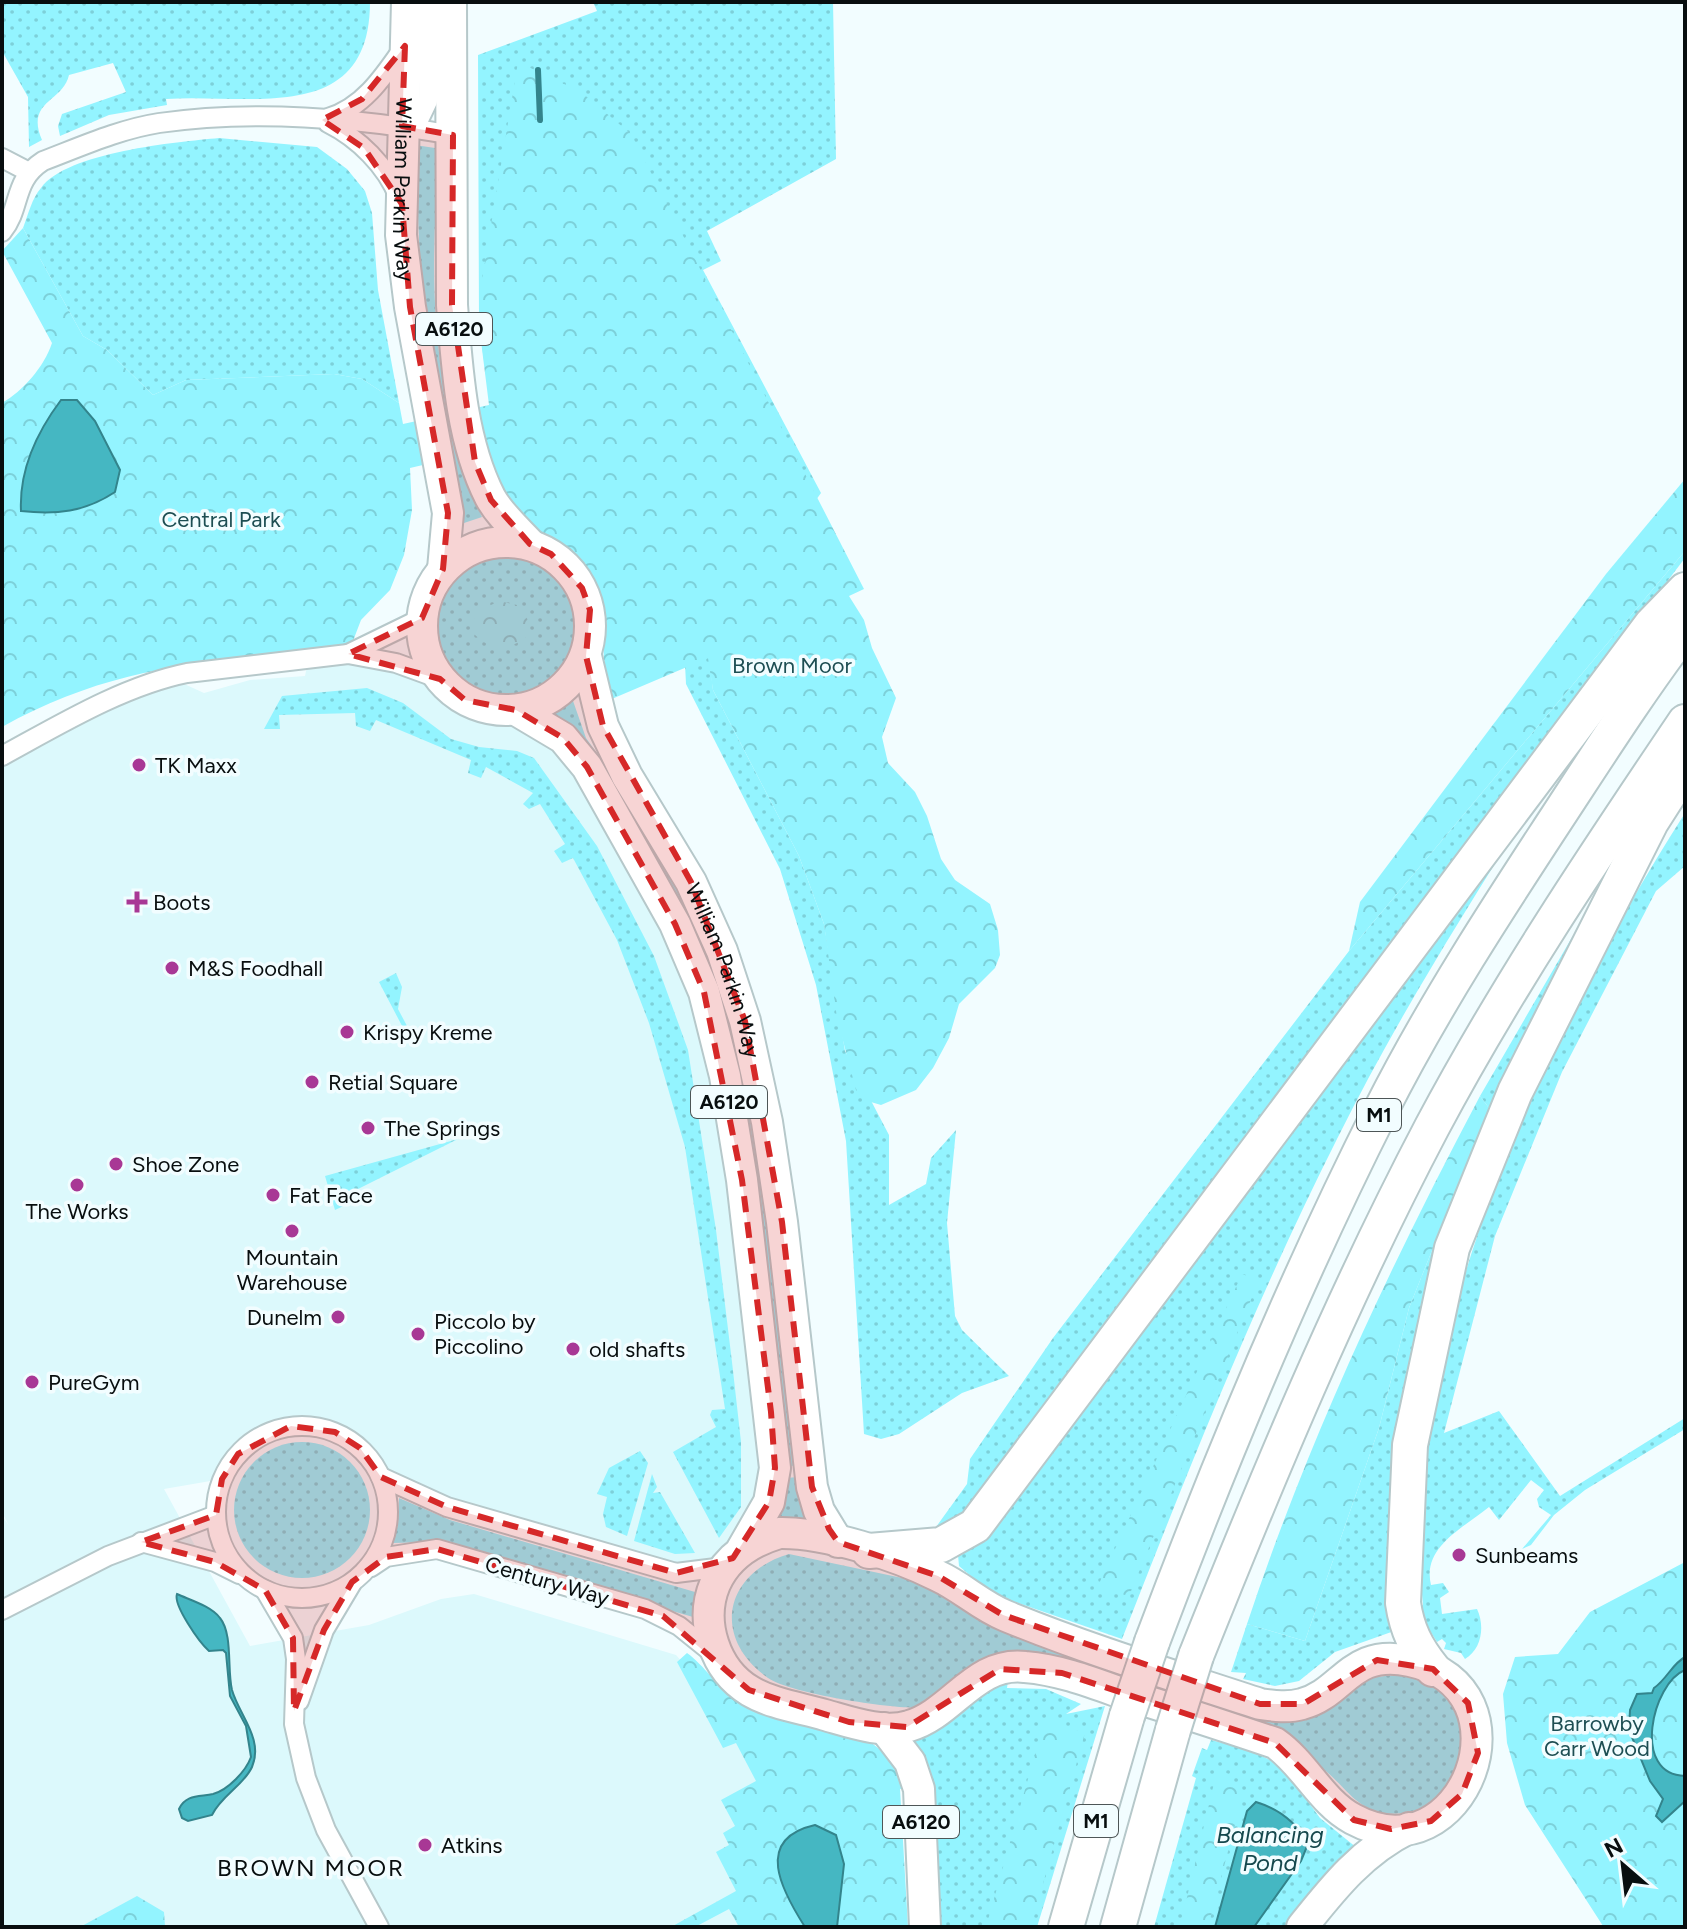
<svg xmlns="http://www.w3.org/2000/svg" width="1687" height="1929" viewBox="0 0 1687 1929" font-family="Figtree,sans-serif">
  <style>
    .built { fill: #dcf9fc }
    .grass { fill: url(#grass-dots) }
    .forest { fill: url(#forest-crowns) }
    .water { fill: #45b7c2; stroke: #33848c; stroke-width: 2 }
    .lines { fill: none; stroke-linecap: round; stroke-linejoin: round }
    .stream { stroke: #33848c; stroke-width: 6 }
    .minor-casing { stroke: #b6c8ca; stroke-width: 22 }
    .trunk-casing { stroke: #b6c8ca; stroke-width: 34 }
    .motorway-casing { stroke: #b6c8ca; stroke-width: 38 }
    .minor { stroke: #fff; stroke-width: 18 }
    .trunk { stroke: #fff; stroke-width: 30 }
    .motorway { stroke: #fff; stroke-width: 34 }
    .motorway-bridge-casing { stroke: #b6c8ca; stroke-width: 38; stroke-linecap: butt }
    .motorway-bridge { stroke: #fff; stroke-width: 34 }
    .marked { fill: #d62828; fill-opacity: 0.2; stroke: #d62828; stroke-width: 6; stroke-dasharray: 16 10; stroke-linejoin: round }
    .poi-dot { fill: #a83895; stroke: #f2fdff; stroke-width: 3 }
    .labels { text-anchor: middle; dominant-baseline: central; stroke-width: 7; stroke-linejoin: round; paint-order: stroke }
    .shield { fill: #f2fdff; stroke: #4e5657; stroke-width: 2 }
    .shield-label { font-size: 20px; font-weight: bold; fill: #080e0f }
    .street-label { font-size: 22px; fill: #080e0f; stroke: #f2fdff }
    .park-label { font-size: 22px; fill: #1d4e53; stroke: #f2fdff }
    .poi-label { font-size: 22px; fill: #080e0f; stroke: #f2fdff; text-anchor: start }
    .water-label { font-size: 24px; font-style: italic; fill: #15484d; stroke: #f2fdff }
    .neighbourhood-label { font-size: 24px; letter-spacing: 2px; fill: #080e0f; stroke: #f2fdff }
  </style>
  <defs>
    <pattern id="grass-dots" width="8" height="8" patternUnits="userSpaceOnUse" patternTransform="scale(2)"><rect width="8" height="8" fill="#93f4ff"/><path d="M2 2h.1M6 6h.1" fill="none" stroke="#7dd0d9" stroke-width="1.8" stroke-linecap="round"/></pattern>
    <pattern id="forest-crowns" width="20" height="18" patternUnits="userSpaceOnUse" patternTransform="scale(2)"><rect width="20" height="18" fill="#93f4ff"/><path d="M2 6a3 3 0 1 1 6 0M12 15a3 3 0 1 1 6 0" fill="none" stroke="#7dd0d9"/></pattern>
  </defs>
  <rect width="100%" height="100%" fill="#f2fdff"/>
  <path class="built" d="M348 654 440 679 465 700 490 709 516 710 563 738 704 992 775 1468 741 1551 676 1573 381 1477 360 1448 335 1432 313 1426H291L254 1440 238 1454 222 1479 164 1489 250 1646 369 1625 441 1599 474 1594 676 1655 715 1699 771 1736 761 1927H2V1515L9 1526 2 1512V759L163 686 182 683 204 693 250 680 305 676 309 657Z"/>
  <g class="grass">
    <path d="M2 2H370C370 127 249 93 166 99L167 105 109 115 60 136 58 126 62 114 126 92 113 63 69 75C63 102 25 101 42 140L29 147 28 97 2 51Z"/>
    <path d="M593 2H833L836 159 707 231 721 261 703 270 821 493 798 525 702 593 713 690 799 856 824 924 845 1051 889 1135V1205L926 1184 931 1158 956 1130 947 1223 955 1316 962 1330 1009 1376 962 1393 899 1434 881 1439 864 1434 846 1141 816 985 780 869 686 684 683 624 490 404 479 325 478 55 597 11Z"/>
    <path d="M219 138 317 147 347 169 365 191 372 213 378 290 399 403 362 379 334 374 186 380 153 395 107 350 83 336 23 228C28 215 32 198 41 188 67 152 177 142 219 138Z"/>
    <path d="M415 145 435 148 440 159C427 279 433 405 482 517L461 524 421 287Z"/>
    <path d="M1685 551V558L1503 797 1500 796 968 1511 940 1534 936 1527 967 1484 970 1459 1053 1338 1349 951Z"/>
    <path d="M498 554C625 561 585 721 490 697 471 691 453 680 443 661 415 611 451 568 498 554Z"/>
    <path d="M367 688 403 703 451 739 479 747 517 751 534 758 597 846 654 956 688 1050 716 1230 732 1362 741 1442V1507L719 1538 673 1452 716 1427 710 1415 712 1410 725 1409 685 1147 649 1023 617 940 573 858 562 863 554 851 565 844 540 804 529 809 523 804 533 793 486 767 481 778 468 773 471 760 376 720 370 731 356 726 355 713 279 715 280 729H264L282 696Z"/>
    <path d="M572 698 586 738 621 787 675 878 724 999 754 1130 771 1241 797 1465 785 1467 728 1046 550 716Z"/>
    <path d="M1571 744C1489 873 1405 1002 1337 1139 1255 1302 1188 1470 1122 1639L992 1594 959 1566 958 1555Z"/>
    <path d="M1685 813V866L1656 891 1562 1072 1495 1236 1444 1433 1499 1411 1560 1496 1685 1418V1429L1585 1490 1554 1515 1531 1545 1522 1549 1551 1515 1539 1507 1537 1499 1544 1490 1531 1480 1499 1520 1489 1507C1462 1529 1422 1547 1431 1585L1443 1583 1449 1592 1440 1598 1442 1614 1477 1609C1485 1626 1482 1649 1465 1659L1461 1653 1444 1649 1446 1643 1442 1639 1437 1642 1415 1607 1423 1605C1396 1347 1549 1026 1685 813Z"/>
    <path d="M1629 850 1565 970 1392 1472C1388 1526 1384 1577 1397 1630L1335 1652 1299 1681 1275 1686 1243 1679 1246 1673 1231 1672 1247 1624 1305 1641 1379 1428 1409 1308 1489 1108 1480 1096 1571 939Z"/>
    <path d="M396 973 402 987 398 1009 415 1041 411 1043 379 982Z"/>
    <path d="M458 1139 350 1193 354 1201 335 1210 325 1176Z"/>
    <circle cx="302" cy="1510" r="68"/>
    <path d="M640 1451 648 1463 627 1536 606 1527 603 1514 607 1497 597 1494 609 1468Z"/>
    <path d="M652 1474 657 1487 653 1493 660 1492 695 1553 675 1554 634 1541Z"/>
    <path d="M799 1477 808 1521 778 1520 785 1478Z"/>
    <path d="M399 1498 450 1520 695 1592 693 1617 433 1542 392 1543 398 1525Z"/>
    <path d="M789 1554 907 1579 1268 1714C1327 1693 1442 1630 1463 1730 1468 1753 1453 1785 1435 1800 1422 1811 1400 1816 1383 1813 1351 1807 1341 1778 1315 1764 1289 1749 1252 1744 1223 1734 1145 1709 1068 1684 991 1660L964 1669 918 1708C888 1708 792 1694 768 1678 711 1638 724 1573 789 1554Z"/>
    <path d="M1008 1681 1007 1688 1046 1689 1081 1704 1066 1714 1105 1706 1037 1927H937L909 1739 971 1699Z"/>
    <path d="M1211 1740 1249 1750 1270 1760 1293 1781 1320 1818 1357 1848 1293 1927H1154L1196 1778 1192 1776 1202 1748 1207 1750Z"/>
  </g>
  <g class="forest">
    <path d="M518 62 581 92 631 134 864 589 849 596 864 620 872 648 896 698 882 737 888 763 915 792 927 816 941 859 955 880 990 904 998 930 1000 955 995 968 959 1004 949 1038 933 1068 916 1090 881 1105 864 1100 856 1090 837 1018 824 924 799 856 713 690 708 658 607 701 600 601 592 585 571 556 521 521 506 504 483 451 410 468 412 510 404 555 390 590 361 620 348 654C220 658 117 663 2 727V403C23 391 44 367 52 343L2 251 23 228 83 336 107 350 153 395 186 380 334 374 362 379 399 403 403 424 489 405 479 325 482 280Z"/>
    <path d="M1685 479V551L1349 951 1360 902 1606 574Z"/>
    <path d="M499 601 522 606 530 626 529 635C506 653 492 652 472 632L475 613Z"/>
    <path d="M1480 1096 1489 1108 1409 1308 1379 1428 1305 1641 1247 1624C1308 1440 1390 1266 1480 1096Z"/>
    <path d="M1242 1274 1259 1280 1129 1596 1097 1588Z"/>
    <path d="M1685 1562V1926H1603L1525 1805 1507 1743 1503 1694 1515 1657 1558 1654 1590 1612Z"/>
    <path d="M687 1653C704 1665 718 1688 732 1694 790 1721 884 1716 904 1788L900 1789 908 1927H739L729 1909 695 1927H671L736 1891 716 1852 729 1845 723 1833 735 1826 721 1800 756 1781 736 1743 723 1748 677 1662Z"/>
    <path d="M1045 1719 1085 1733 1031 1927H986Z"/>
    <path d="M1227 1773 1240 1789V1806L1208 1927H1180L1215 1779Z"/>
    <path d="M137 1896 164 1912 165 1926 80 1927Z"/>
  </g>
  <g class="water">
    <path d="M61 400H77L95 421 120 470 115 492C85 512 56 515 21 511 19 470 37 432 61 400Z"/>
    <path d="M177 1594C190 1600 211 1606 220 1618 233 1634 227 1670 232 1690 239 1715 264 1739 252 1767 244 1785 221 1796 212 1815L188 1821 182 1818 179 1809C186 1794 200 1797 213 1794 228 1790 246 1771 251 1757L246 1726 230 1696 226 1653 223 1650 209 1651C199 1642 173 1605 177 1594Z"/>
    <path d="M1685 1657V1670C1652 1683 1631 1775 1685 1776V1801L1662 1822 1656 1816 1663 1799 1650 1781 1629 1730 1630 1710 1637 1694 1652 1693 1654 1688C1667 1679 1672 1664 1685 1657Z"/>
    <path d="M1256 1802C1279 1809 1297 1823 1308 1844L1301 1861 1254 1927H1215L1247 1811Z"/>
    <path d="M815 1825 836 1835 844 1864 837 1927H805C782 1891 753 1839 815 1825Z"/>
  </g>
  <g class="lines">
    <path class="stream" d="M538 70 540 120"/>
    <defs>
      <g id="minor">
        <path d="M328 118C363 108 384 76 404 47"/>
        <path d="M328 123C358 138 387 166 399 198"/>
        <path d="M415 128 428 101 429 2"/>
        <path d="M2 158 27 171"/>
        <path d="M2 232C22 207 12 181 43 161 80 147 120 129 159 123 255 109 358 118 453 135"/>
        <path d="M348 654 422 618"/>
        <path d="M2 756C59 725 123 686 187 673L348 654 396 663 440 679"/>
        <circle cx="302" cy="1512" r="86"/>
        <path d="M381 1477 447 1507 676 1573 716 1568 728 1561"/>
        <path d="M141 1542 215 1562 239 1574"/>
        <path d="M371 1567 386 1557 437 1549 645 1609 679 1626 715 1655"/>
        <path d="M265 1590 293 1638 296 1659 294 1724 306 1778 326 1830 379 1927"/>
        <path d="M2 1610 108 1556 216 1515"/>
        <path d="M299 1701 324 1630 352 1583"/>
      </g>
      <g id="trunk">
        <path id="s1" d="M407 2 401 235 410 307 448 513 443 569"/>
        <path d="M451 2 452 305C457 368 461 440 490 497 499 514 517 530 530 544"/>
        <circle cx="506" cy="626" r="84"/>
        <path id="s2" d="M586 656 603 726 627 776 691 882 722 951 745 1021 767 1122 782 1222 812 1487 819 1511 838 1542"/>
        <path d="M516 710 563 738 587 767 675 924 704 992 725 1076 742 1180 775 1468 769 1502 742 1549"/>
        <path d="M779 1533C825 1532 896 1555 938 1576 962 1587 981 1606 1006 1616 1089 1650 1175 1676 1260 1704 1274 1706 1288 1708 1302 1704 1344 1693 1350 1648 1410 1661 1536 1688 1464 1879 1353 1819 1321 1802 1305 1764 1275 1743 1227 1727 1179 1711 1130 1696 1096 1684 1062 1670 1025 1667 975 1661 952 1714 909 1726 883 1734 850 1722 825 1715 801 1708 772 1704 750 1691 715 1670 699 1622 715 1584 727 1557 752 1541 779 1533Z"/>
        <path d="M884 1728 910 1762 919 1789 925 1927"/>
        <path d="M1302 1927C1333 1888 1362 1851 1409 1828"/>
      </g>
      <g id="motorway">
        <path d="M869 1551 941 1545 975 1526 1652 624 1685 590"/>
        <path d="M1152 1642C1220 1461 1294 1282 1381 1110 1433 1007 1499 906 1562 810 1602 749 1641 688 1685 630"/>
        <path d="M1196 1656C1268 1476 1342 1298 1432 1127 1507 986 1596 854 1685 722"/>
        <path d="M1433 1669C1416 1648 1407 1630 1403 1603L1410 1445 1452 1248 1515 1092 1651 822 1685 769"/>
        <path d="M1066 1927 1127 1716"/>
        <path d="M1118 1927 1173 1730"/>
      </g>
    </defs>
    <use href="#minor" class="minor-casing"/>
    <use href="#trunk" class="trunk-casing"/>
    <use href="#motorway" class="motorway-casing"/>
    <use href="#minor" class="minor"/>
    <use href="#trunk" class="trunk"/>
    <use href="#motorway" class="motorway"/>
    <defs>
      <g id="motorway-bridge">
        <path d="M1127 1716 1152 1642"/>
        <path d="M1173 1730 1196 1656"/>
      </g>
    </defs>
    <use href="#motorway-bridge" class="motorway-bridge-casing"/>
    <use href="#motorway-bridge" class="motorway-bridge"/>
  </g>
  <path class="marked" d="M405 46 402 126 453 135 452 305 475 462 491 500 530 544 551 554 582 588 590 610 586 656 603 726 691 882 745 1021 782 1222 812 1487 829 1529 838 1542 938 1576 1003 1615 1260 1704H1303L1377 1660 1433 1669 1468 1703 1478 1753 1462 1794 1431 1821 1391 1829 1354 1820 1275 1743 1062 1673 1000 1669 907 1727 849 1722 749 1690 663 1616 437 1549 386 1557 352 1582 324 1630 294 1711 293 1638 265 1590 215 1562 141 1542 216 1515 222 1479 238 1454 291 1426 335 1432 360 1448 381 1477 447 1507 676 1573 733 1558 769 1502 775 1468 771 1412 742 1180 704 992 675 924 587 767 563 738 516 710 465 700 440 679 348 654 422 618 443 569 448 513 410 307 402 204 364 148 322 120 362 99Z"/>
  <g class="poi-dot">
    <circle cx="139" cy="765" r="8"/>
    <path d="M133 890h8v8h8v8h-8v8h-8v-8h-8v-8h8z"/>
    <circle cx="172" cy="968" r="8"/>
    <circle cx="347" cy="1032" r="8"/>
    <circle cx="312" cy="1082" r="8"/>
    <circle cx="368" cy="1128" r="8"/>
    <circle cx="116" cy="1164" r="8"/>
    <circle cx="77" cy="1185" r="8"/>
    <circle cx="273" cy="1195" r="8"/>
    <circle cx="292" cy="1231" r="8"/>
    <circle cx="338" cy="1317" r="8"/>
    <circle cx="418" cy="1334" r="8"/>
    <circle cx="573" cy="1349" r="8"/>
    <circle cx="32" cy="1382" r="8"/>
    <circle cx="1459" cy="1555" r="8"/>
    <circle cx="425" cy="1845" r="8"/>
  </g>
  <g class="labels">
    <g class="shield">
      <rect x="416" y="313" width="76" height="32" rx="6"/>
      <rect x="691" y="1086" width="76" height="32" rx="6"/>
      <rect x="1357" y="1099" width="44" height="32" rx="6"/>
      <rect x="1074" y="1805" width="44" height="32" rx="6"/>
      <rect x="883" y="1806" width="76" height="32" rx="6"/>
    </g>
    <g class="shield-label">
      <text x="454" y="329">A6120</text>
      <text x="729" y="1102">A6120</text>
      <text x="1379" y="1115">M1</text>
      <text x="1096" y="1821">M1</text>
      <text x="921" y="1822">A6120</text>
    </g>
    <g class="street-label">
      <text stroke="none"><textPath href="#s1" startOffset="188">William Parkin Way</textPath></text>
      <text stroke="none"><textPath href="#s2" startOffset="346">William Parkin Way</textPath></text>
      <text transform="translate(547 1581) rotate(16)">Century Way</text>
    </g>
    <g class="park-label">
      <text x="221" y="519">Central Park</text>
      <text x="792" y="665">Brown Moor</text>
      <text x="1597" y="1723">Barrowby<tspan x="1597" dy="25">Carr Wood</tspan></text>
    </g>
    <g class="poi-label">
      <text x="155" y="765">TK Maxx</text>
      <text x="153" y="902">Boots</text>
      <text x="188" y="968">M&amp;S Foodhall</text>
      <text x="363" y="1032">Krispy Kreme</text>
      <text x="328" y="1082">Retial Square</text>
      <text x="384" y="1128">The Springs</text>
      <text x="132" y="1164">Shoe Zone</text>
      <text x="289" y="1195">Fat Face</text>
      <text x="77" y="1211" text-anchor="middle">The Works</text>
      <text x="292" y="1257" text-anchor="middle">Mountain<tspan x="292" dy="25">Warehouse</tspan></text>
      <text x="322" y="1317" text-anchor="end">Dunelm</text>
      <text x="434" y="1321">Piccolo by<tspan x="434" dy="25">Piccolino</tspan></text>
      <text x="589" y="1349">old shafts</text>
      <text x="48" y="1382">PureGym</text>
      <text x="1475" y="1555">Sunbeams</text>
      <text x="441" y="1845">Atkins</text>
    </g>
    <g class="water-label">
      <text x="1270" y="1834">Balancing<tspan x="1270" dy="28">Pond</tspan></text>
    </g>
    <g class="neighbourhood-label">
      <text x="311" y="1867">BROWN MOOR</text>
    </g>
  </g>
  <rect width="1687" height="1929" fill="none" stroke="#080e0f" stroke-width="8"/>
  <g transform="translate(1623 1865) rotate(332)" stroke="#f2fdff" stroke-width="6" paint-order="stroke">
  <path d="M0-6L14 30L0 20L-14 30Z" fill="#080e0f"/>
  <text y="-12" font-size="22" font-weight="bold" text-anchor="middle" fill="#080e0f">N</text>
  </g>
</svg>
